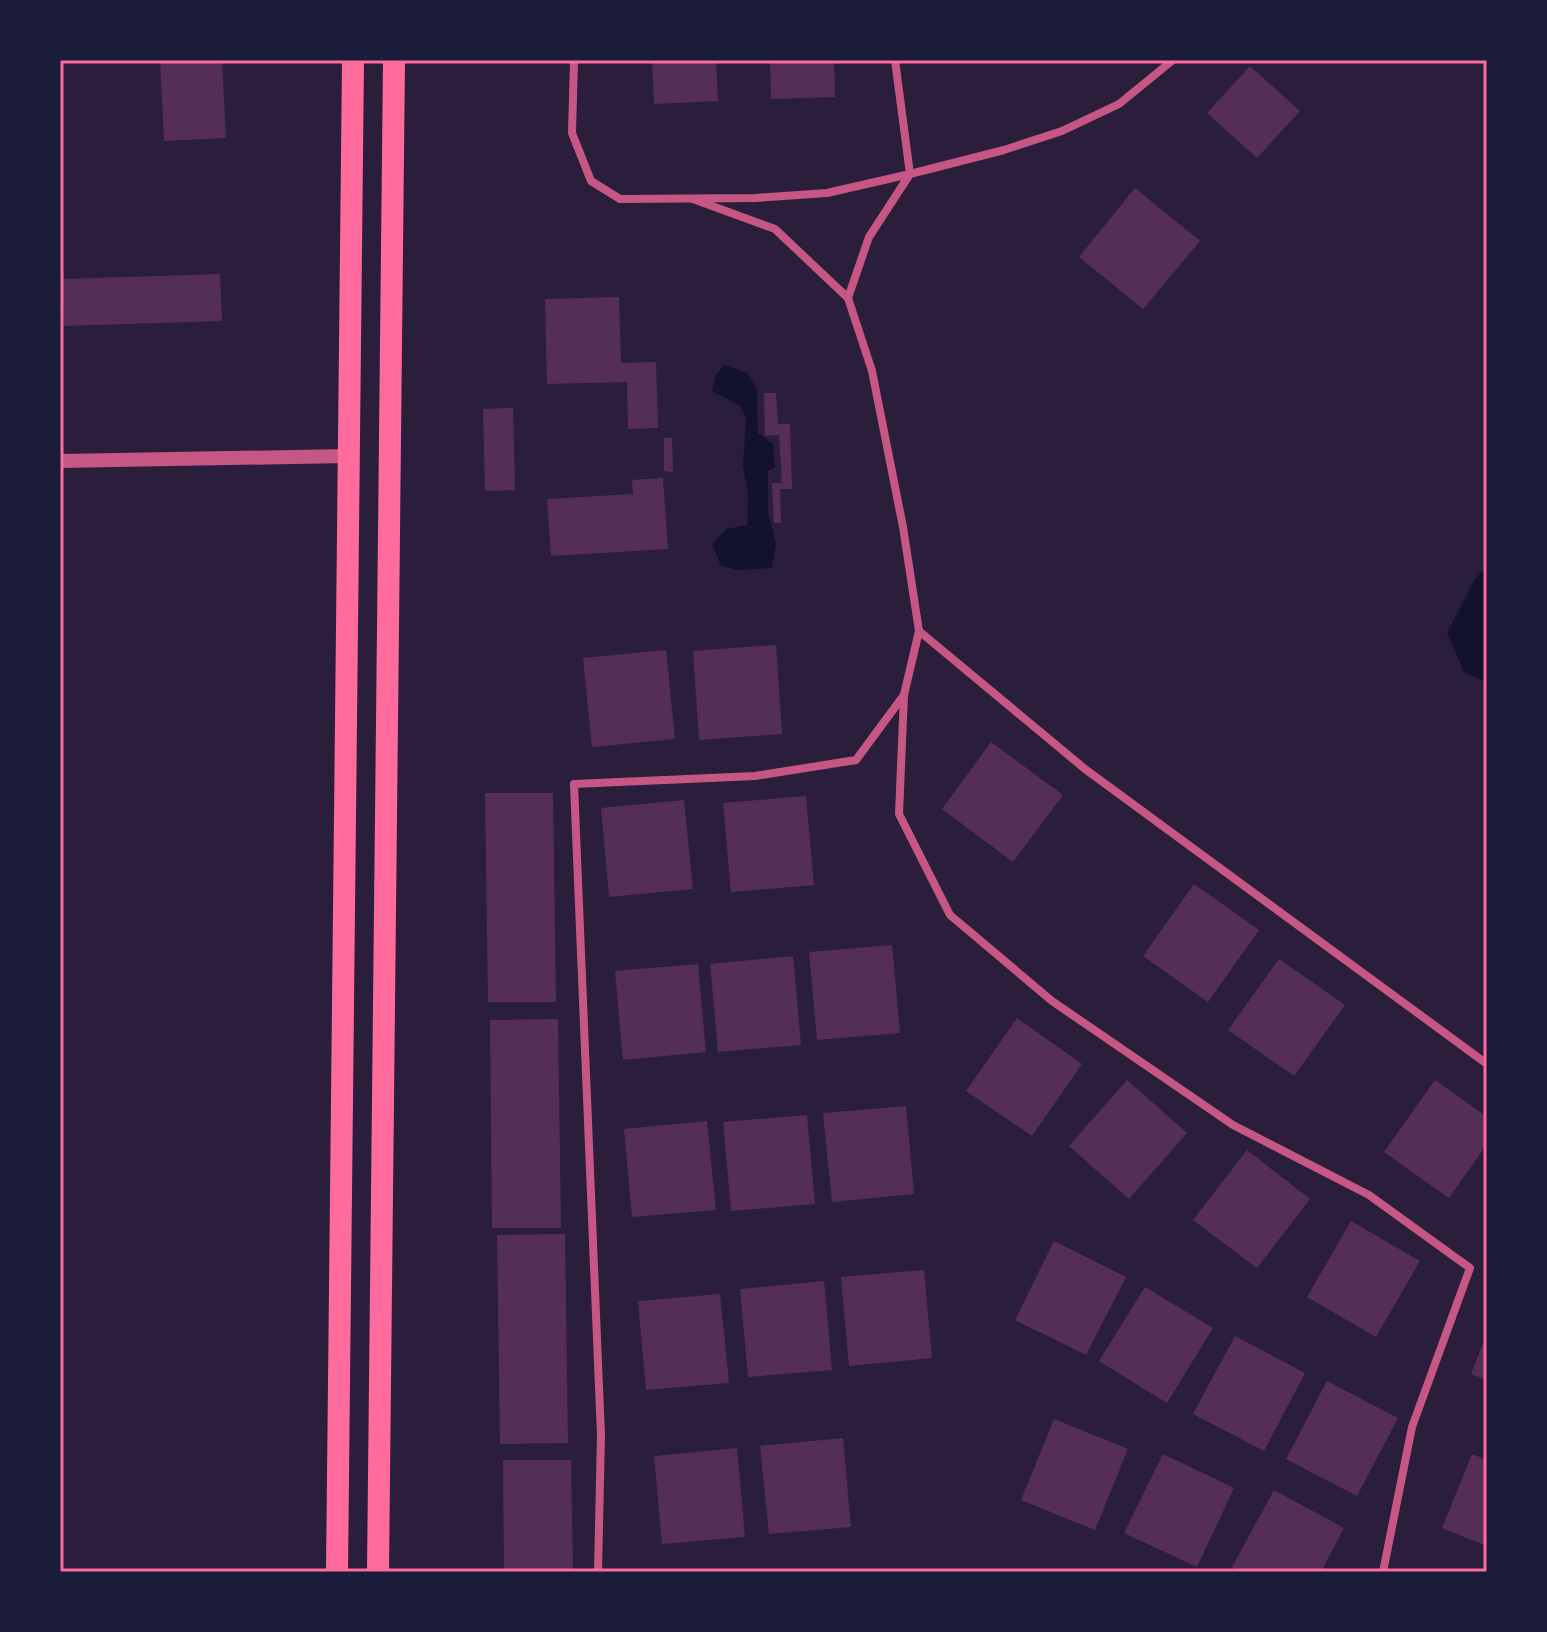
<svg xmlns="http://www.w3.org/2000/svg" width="1547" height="1632" viewBox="0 0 1547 1632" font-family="'Alegreya Sans',sans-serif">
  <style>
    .green { fill: #2a1e3b }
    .water { fill: #12122b }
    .building { fill: #542f53 }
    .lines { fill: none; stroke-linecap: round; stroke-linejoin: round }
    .minor { stroke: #c65784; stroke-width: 8 }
    .tertiary { stroke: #c65784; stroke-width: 14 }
    .trunk { stroke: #ff6b9d; stroke-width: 22 }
    .neatline { fill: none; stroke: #ff6b9d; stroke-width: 3 }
  </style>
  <rect width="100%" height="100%" fill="#1b1b3a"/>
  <rect class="green" x="60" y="60" width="1427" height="1512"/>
  <g class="water">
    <path d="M724 365 747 373 757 389 758 433 773 444 775 468 768 471V512L776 544 772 568 737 570 721 566 712 544 726 529 747 525 748 494 743 466 746 419 740 406 712 391 716 375Z"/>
    <path d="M1487 566V683L1464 672 1447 633 1475 579Z"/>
  </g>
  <g class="building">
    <path d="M160 60H222L226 138 164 141Z"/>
    <path d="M652 60H716L718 101 654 104Z"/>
    <path d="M770 60H834L835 97 771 99Z"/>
    <path d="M1250 66 1300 111 1257 158 1207 113Z"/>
    <path d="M1135 188 1200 241 1143 309 1079 257Z"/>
    <path d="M220 274 222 321 64 326 62 279Z"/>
    <path d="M619 297 621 363 656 362 658 428 628 429 627 382 547 384 545 299Z"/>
    <path d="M764 393H776L778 424H790L792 489H780L781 523H774L772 483H782L779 435 765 436Z"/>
    <path d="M513 408 515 490 485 491 483 409Z"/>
    <path d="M664 438H672L673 472 664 471Z"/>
    <path d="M663 478 668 549 551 556 547 499 633 494 632 480Z"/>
    <path d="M776 645 782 734 699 740 693 651Z"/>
    <path d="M666 650 675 739 592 747 583 658Z"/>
    <path d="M991 742 1063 795 1013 862 942 809Z"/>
    <path d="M485 793H553L556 1002H488Z"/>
    <path d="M806 796 814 885 731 892 723 803Z"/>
    <path d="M684 800 693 889 609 897 601 808Z"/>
    <path d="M1194 884 1259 930 1208 1002 1143 956Z"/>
    <path d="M892 945 900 1033 817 1040 809 952Z"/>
    <path d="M793 956 801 1045 718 1052 710 964Z"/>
    <path d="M1279 959 1345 1005 1294 1076 1228 1030Z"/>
    <path d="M698 964 706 1052 623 1060 615 971Z"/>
    <path d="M1017 1018 1082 1064 1032 1136 966 1091Z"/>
    <path d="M558 1019 561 1228H492L490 1020Z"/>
    <path d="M1127 1080 1187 1133 1129 1199 1069 1146Z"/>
    <path d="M1435 1080 1487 1117V1144L1449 1198 1384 1152Z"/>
    <path d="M906 1106 914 1194 832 1202 823 1113Z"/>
    <path d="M807 1115 815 1204 731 1211 723 1122Z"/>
    <path d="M707 1121 716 1210 632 1217 624 1129Z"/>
    <path d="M1247 1150 1310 1199 1257 1268 1193 1220Z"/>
    <path d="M1351 1221 1420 1261 1376 1337 1307 1297Z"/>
    <path d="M565 1234 568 1443 500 1444 497 1235Z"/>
    <path d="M1054 1241 1126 1277 1086 1355 1015 1320Z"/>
    <path d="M924 1270 932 1358 849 1366 841 1277Z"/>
    <path d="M824 1281 832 1370 748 1377 740 1289Z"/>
    <path d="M1145 1287 1213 1328 1167 1403 1099 1361Z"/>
    <path d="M720 1294 729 1383 646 1390 638 1301Z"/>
    <path d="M1487 1333V1380L1471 1374Z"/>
    <path d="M1235 1336 1305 1373 1264 1451 1193 1414Z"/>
    <path d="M1327 1381 1398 1418 1357 1496 1286 1459Z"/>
    <path d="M1054 1419 1128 1449 1095 1530 1021 1500Z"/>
    <path d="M843 1438 851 1527 769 1534 760 1446Z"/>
    <path d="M737 1448 745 1537 662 1544 654 1456Z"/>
    <path d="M1163 1454 1234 1488 1197 1567 1124 1533Z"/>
    <path d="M1472 1454 1487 1460V1546L1442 1528Z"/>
    <path d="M503 1460H571L573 1572H504Z"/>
    <path d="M1274 1490 1344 1528 1321 1572H1241L1232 1567Z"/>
  </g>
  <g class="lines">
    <g class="minor">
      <path d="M574 60 572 133 591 181 620 199 755 198 827 193 910 174 895 60"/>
      <path d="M693 199 775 229 848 298 872 371 903 527 919 631 904 695 899 814 950 915 1052 1001 1233 1125 1369 1195 1470 1268 1412 1427 1383 1572"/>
      <path d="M848 298 869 237 910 174 1004 150 1062 131 1119 104 1173 60"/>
      <path d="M919 631 1085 769 1487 1064"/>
      <path d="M598 1572 601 1435 574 784 755 776 856 760 904 695"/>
    </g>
    <path class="tertiary" d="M60 461 349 456"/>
    <g class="trunk">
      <path d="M337 1572 353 60"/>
      <path d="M378 1572 394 60"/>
    </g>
  </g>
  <rect width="1547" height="1632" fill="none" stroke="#1b1b3a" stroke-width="124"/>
  <rect x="62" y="62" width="1423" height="1508" class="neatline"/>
</svg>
